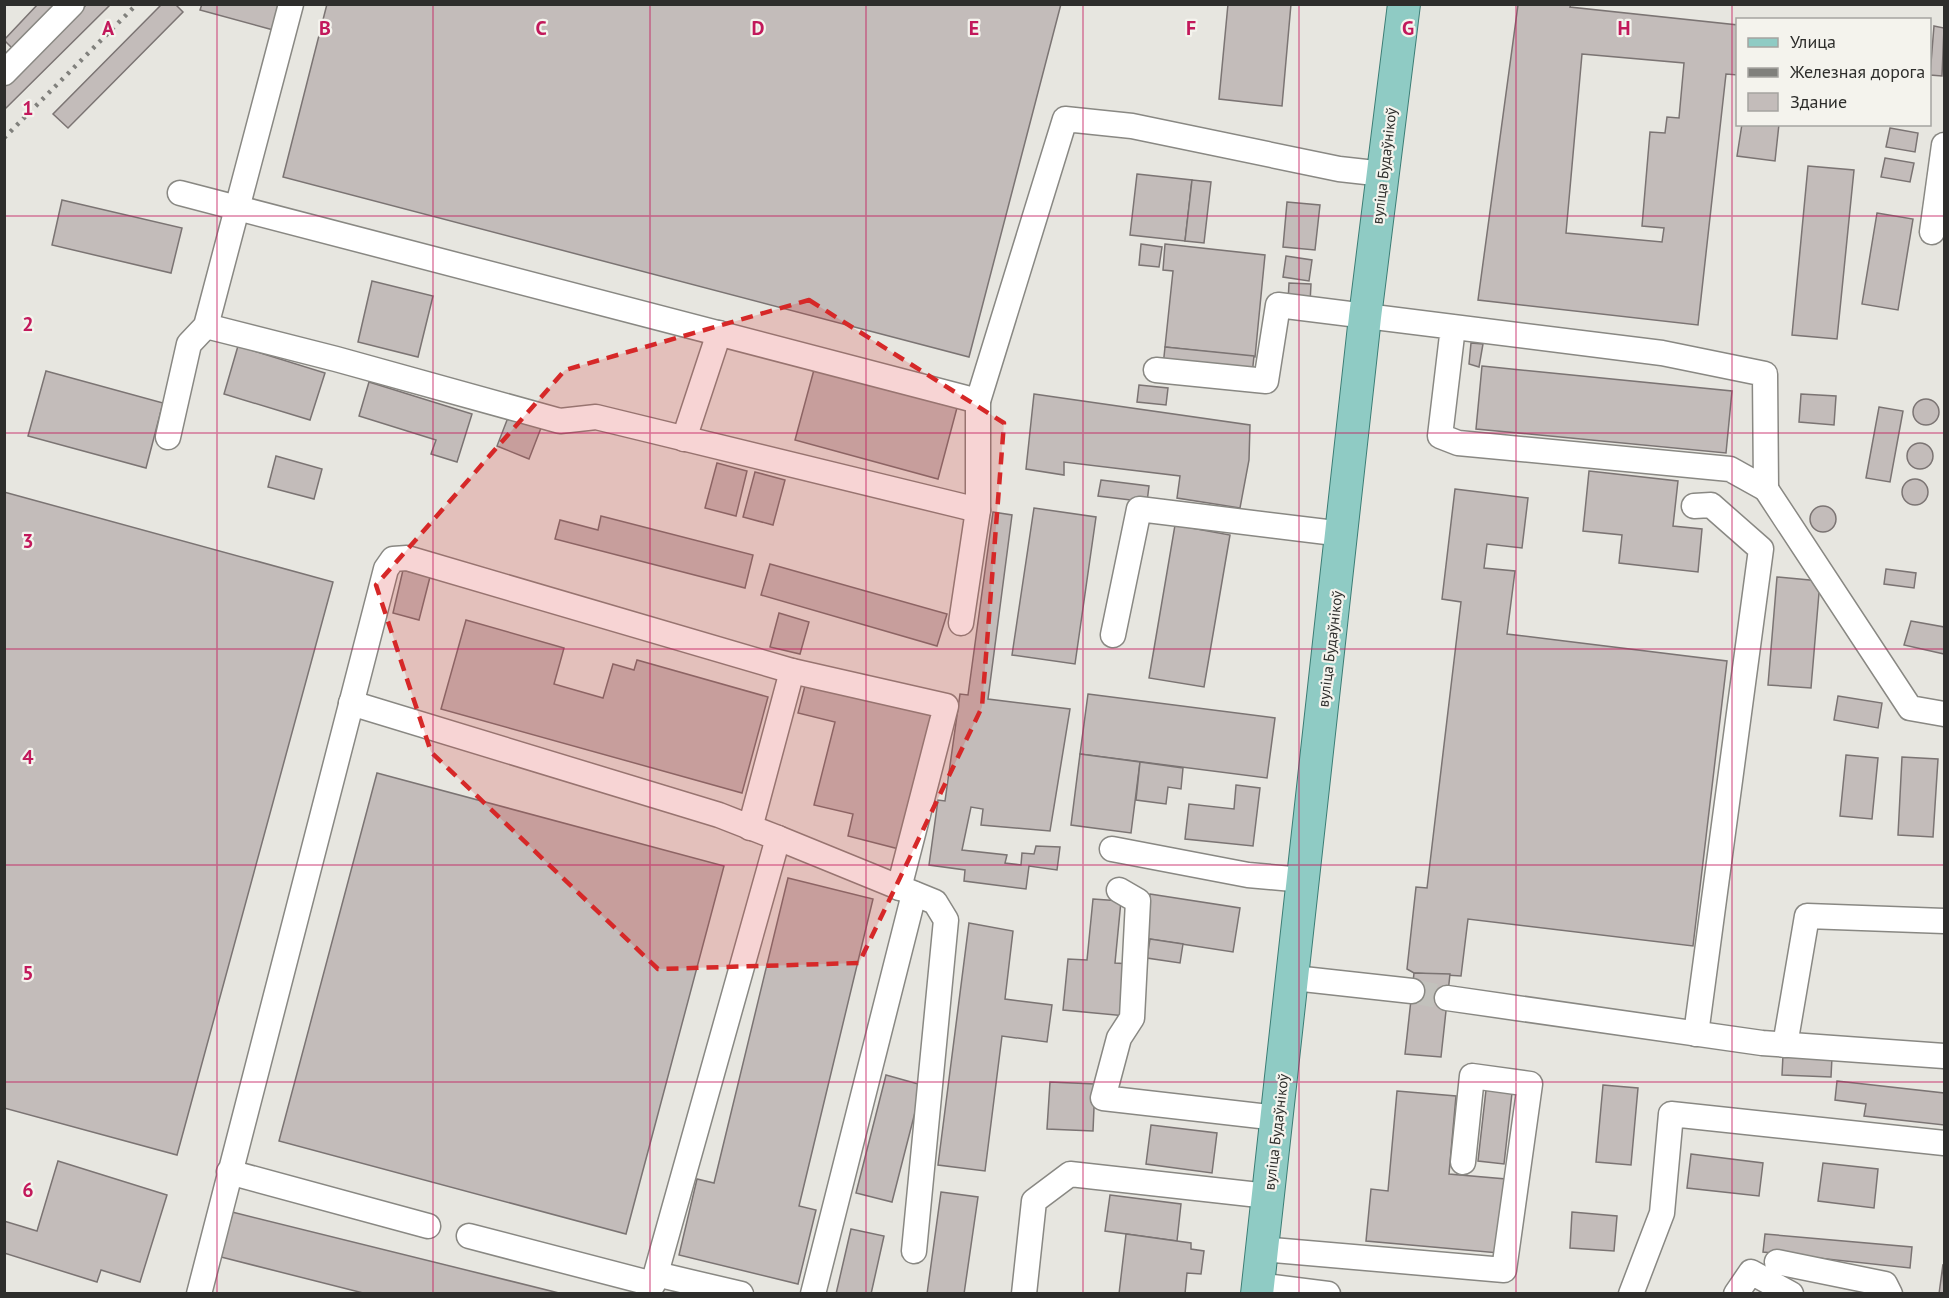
<svg xmlns="http://www.w3.org/2000/svg" width="1949" height="1298" viewBox="0 0 1949 1298" font-family="'PT Sans',sans-serif">
  <style>
    .building { fill: #c3bcba; stroke: #7b7473; stroke-width: 1.5; fill-rule: evenodd }
    .lines { fill: none; stroke-linecap: round; stroke-linejoin: round }
    .minor-tunnel { stroke: #c2c1bc; stroke-width: 24; stroke-dasharray: 24 12; stroke-linecap: butt }
    .minor-casing { stroke: #898883; stroke-width: 27 }
    .major-casing { stroke: #3c7d75; stroke-width: 34 }
    .minor { stroke: #fff; stroke-width: 24 }
    .major { stroke: #8fcbc4; stroke-width: 32 }
    .rail { stroke: #80807c; stroke-width: 4.5; stroke-dasharray: 3 6; stroke-linecap: butt }
    .marked { fill: #d62828; fill-opacity: 0.2; stroke: #d62828; stroke-width: 4.5; stroke-dasharray: 12 8; stroke-linejoin: round }
    .grid { fill: none; stroke: #c2185b; stroke-width: 1.5; stroke-opacity: 0.55 }
    .labels { text-anchor: middle; dominant-baseline: central; stroke-width: 4.5; stroke-linejoin: round; paint-order: stroke }
    .street-label { font-size: 15px; fill: #2e2e2c; stroke: #f4f3ed }
    .grid-label { font-size: 20px; text-anchor: middle; font-weight: bold; fill: #c2185b; stroke: #f4f3ed; stroke-width: 4.5; stroke-linejoin: round; paint-order: stroke }
  </style>
  <rect width="100%" height="100%" fill="#e7e6e0"/>
  <g class="building">
    <path d="M38 4H60L15 51 4 40Z"/>
    <path d="M87 4H111L4 110V87Z"/>
    <path d="M162 4H175L183 12 68 128 53 114Z"/>
    <path d="M202 4H284L277 31 200 10Z"/>
    <path d="M327 4H1061L969 357 283 177Z"/>
    <path d="M1228 4H1291L1282 106 1219 99Z"/>
    <path d="M1532 4H1571L1570 7 1738 25V75L1726 74 1698 325 1478 300 1518 5ZM1582 54 1684 63 1679 118 1667 117 1665 133 1650 132 1642 226 1664 228 1662 242 1566 233Z"/>
    <path d="M1934 26 1944 28 1942 76 1930 75Z"/>
    <path d="M1742 124H1779L1775 161 1737 156Z"/>
    <path d="M1890 128 1918 133 1915 152 1886 147Z"/>
    <path d="M1885 158 1914 163 1910 182 1881 177Z"/>
    <path d="M1808 166 1854 170 1837 339 1792 335Z"/>
    <path d="M1137 174 1192 180 1185 241 1130 235Z"/>
    <path d="M1192 180 1211 182 1204 243 1185 241Z"/>
    <path d="M62 200 182 228 171 273 52 245Z"/>
    <path d="M1287 202 1320 205 1315 250 1283 247Z"/>
    <path d="M1877 213 1913 219 1898 310 1862 304Z"/>
    <path d="M1141 244 1162 247 1159 267 1139 265Z"/>
    <path d="M1165 244 1265 255 1255 357 1165 347 1173 271 1163 270Z"/>
    <path d="M1286 256 1312 260 1309 281 1283 277Z"/>
    <path d="M372 281 433 296 418 357 358 342Z"/>
    <path d="M1289 283 1311 284 1310 303 1288 302Z"/>
    <path d="M1471 343 1483 344 1479 367 1469 364Z"/>
    <path d="M238 346 325 373 310 420 224 394Z"/>
    <path d="M1165 347 1254 356 1252 375 1163 366Z"/>
    <path d="M815 366 958 404 938 479 795 440Z"/>
    <path d="M1482 366 1732 391 1726 453 1476 429Z"/>
    <path d="M46 371 163 403 146 468 28 436Z"/>
    <path d="M369 382 472 414 457 462 431 454 436 440 359 416Z"/>
    <path d="M1139 385 1168 388 1166 405 1137 402Z"/>
    <path d="M1034 394 1250 425 1249 460 1240 508 1177 498 1180 476 1064 462V475L1026 469Z"/>
    <path d="M1801 394 1836 396 1834 425 1799 422Z"/>
    <circle cx="1926" cy="412" r="13"/>
    <path d="M1879 407 1903 411 1890 482 1866 478Z"/>
    <path d="M509 415 541 428 529 459 497 446Z"/>
    <circle cx="1920" cy="456" r="13"/>
    <path d="M276 456 322 469 314 499 268 487Z"/>
    <path d="M717 463 747 471 736 516 705 508Z"/>
    <path d="M1589 471 1678 481 1673 526 1702 529 1698 572 1619 563 1622 535 1583 531Z"/>
    <path d="M755 472 785 480 773 525 743 517Z"/>
    <circle cx="1915" cy="492" r="13"/>
    <path d="M1101 480 1149 486 1147 502 1098 496Z"/>
    <path d="M1455 489 1528 498 1522 548 1487 544 1484 568 1515 571 1507 634 1727 661 1693 946 1468 919 1461 976 1414 973 1407 969 1416 887 1427 888 1461 602 1442 599Z"/>
    <path d="M4 492 333 582 177 1155 4 1108Z"/>
    <circle cx="1823" cy="519" r="13"/>
    <path d="M1034 508 1096 517 1075 664 1012 655Z"/>
    <path d="M993 512 1012 515 988 699 1070 709 1050 831 981 825 983 809 971 807 962 850 1007 855 1005 863 1021 865 1022 853 1034 854 1036 846 1060 847 1057 870 1029 866 1026 889 964 881 965 870 929 865 938 800 945 801 960 694 968 695Z"/>
    <path d="M601 516 753 555 745 588 555 539 560 520 598 530Z"/>
    <path d="M1175 525 1230 535 1204 687 1149 678Z"/>
    <path d="M770 564 947 614 937 646 761 595Z"/>
    <path d="M1886 569 1916 573 1914 588 1884 584Z"/>
    <path d="M403 570 430 577 419 620 393 613Z"/>
    <path d="M1777 577 1820 581 1811 688 1768 685Z"/>
    <path d="M779 613 809 622 800 654 770 647Z"/>
    <path d="M466 620 564 648 554 684 603 698 613 664 634 670 637 660 768 697 742 793 441 709Z"/>
    <path d="M1911 621 1944 627V654L1904 645Z"/>
    <path d="M806 682 933 714 899 849 848 836 853 814 814 805 835 722 798 713Z"/>
    <path d="M1088 694 1275 718 1267 778 1080 754Z"/>
    <path d="M1838 696 1882 703 1878 728 1834 720Z"/>
    <path d="M1080 754 1140 762 1131 833 1071 825Z"/>
    <path d="M1846 755 1878 758 1872 819 1840 816Z"/>
    <path d="M1902 757 1938 759 1933 837 1898 835Z"/>
    <path d="M1140 762 1183 768 1181 789 1168 787 1166 804 1136 800Z"/>
    <path d="M377 773 724 866 626 1234 279 1141Z"/>
    <path d="M1236 785 1260 788 1253 846 1185 839 1189 804 1234 809Z"/>
    <path d="M788 878 873 899 799 1206 816 1210 798 1284 679 1255 697 1179 714 1183Z"/>
    <path d="M1150 894 1240 908 1233 952 1143 938Z"/>
    <path d="M1093 899 1121 901 1115 963 1131 964 1126 1016 1063 1010 1068 959 1087 960Z"/>
    <path d="M969 923 1013 931 1005 999 1052 1005 1047 1042 1002 1036 985 1171 938 1165Z"/>
    <path d="M1150 939 1183 944 1180 963 1147 958Z"/>
    <path d="M1414 973 1450 974 1441 1057 1405 1054Z"/>
    <path d="M1783 1055 1832 1057 1831 1077 1782 1075Z"/>
    <path d="M886 1075 922 1085 892 1202 856 1193Z"/>
    <path d="M1837 1081 1944 1093V1125L1864 1116 1866 1104 1835 1100Z"/>
    <path d="M1050 1082 1095 1084 1093 1131 1047 1129Z"/>
    <path d="M1603 1085 1638 1088 1631 1165 1596 1162Z"/>
    <path d="M1486 1090 1512 1093 1504 1164 1478 1161Z"/>
    <path d="M1397 1091 1456 1096 1449 1174 1506 1179 1499 1253 1366 1241 1371 1189 1388 1191Z"/>
    <path d="M1151 1125 1217 1133 1212 1173 1146 1164Z"/>
    <path d="M1691 1154 1763 1163 1759 1196 1687 1188Z"/>
    <path d="M58 1161 167 1195 140 1282 101 1270 97 1282 4 1253V1221L37 1231Z"/>
    <path d="M1823 1163 1878 1169 1874 1208 1818 1201Z"/>
    <path d="M941 1192 978 1197 964 1294H927Z"/>
    <path d="M1110 1195 1181 1204 1177 1241 1105 1231Z"/>
    <path d="M228 1211 563 1294H367L217 1256Z"/>
    <path d="M1572 1212 1617 1216 1614 1251 1570 1248Z"/>
    <path d="M851 1229 884 1236 871 1294H836Z"/>
    <path d="M1126 1234 1191 1243V1249L1204 1251 1201 1274 1187 1273 1185 1294H1119Z"/>
    <path d="M1765 1234 1912 1247 1910 1268 1763 1252Z"/>
    <path d="M1943 1264 1944 1294H1939Z"/>
  </g>
  <g class="lines">
    <path class="minor-tunnel" d="M1412 991 1447 998"/>
    <defs>
      <g id="minor">
        <path d="M4 73 72 4"/>
        <path d="M180 193 978 401"/>
        <path d="M1932 232 1944 145"/>
        <path d="M206 326 336 359 560 421 596 417 978 510"/>
        <path d="M1156 370 1266 381 1278 305 1662 353 1765 374 1766 489 1730 469 1458 443 1440 436 1453 327"/>
        <path d="M168 437 189 344 206 326 291 4"/>
        <path d="M684 439 719 333"/>
        <path d="M1766 489 1910 708 1944 714"/>
        <path d="M1694 506 1711 505 1761 549 1696 1034"/>
        <path d="M961 623 978 510V401L1065 119 1132 126 1339 169 1384 174"/>
        <path d="M1113 635 1139 509 1343 534"/>
        <path d="M351 703 719 815 778 838 653 1284 469 1236"/>
        <path d="M750 828 792 671"/>
        <path d="M778 838 935 902 946 920 914 1251"/>
        <path d="M1112 849 1248 875 1304 880"/>
        <path d="M1119 890 1138 901 1132 1018 1119 1038 1103 1098 1277 1118"/>
        <path d="M1294 978 1412 991"/>
        <path d="M1447 998 1762 1043 1944 1056"/>
        <path d="M1785 1045 1807 916 1944 921"/>
        <path d="M229 1172 428 1226"/>
        <path d="M1262 1249 1504 1270 1530 1084 1472 1076 1463 1162"/>
        <path d="M1777 1262 1885 1284 1890 1294"/>
        <path d="M656 1274 741 1294"/>
        <path d="M1258 1285 1328 1294"/>
        <path d="M199 1294 386 569 393 559 407 558 792 671 946 706 899 888"/>
        <path d="M813 1294 914 894"/>
        <path d="M1024 1294 1034 1201 1070 1174 1268 1196"/>
        <path d="M1631 1294 1662 1213 1671 1114 1944 1143"/>
        <path d="M1736 1294 1751 1272 1791 1294"/>
      </g>
      <path id="major" d="M1257 1294 1365 317 1404 4"/>
    </defs>
    <use href="#minor" class="minor-casing"/>
    <use href="#major" class="major-casing"/>
    <use href="#minor" class="minor"/>
    <use href="#major" class="major"/>
    <path class="rail" d="M4 138 137 4"/>
  </g>
  <path class="marked" d="M809 300 1004 423 982 707 859 963 658 969 431 752 376 585 565 370Z"/>
  <path class="grid" d="M217 4V1294M433 4V1294M650 4V1294M866 4V1294M1083 4V1294M1299 4V1294M1516 4V1294M1732 4V1294M4 216H1944M4 433H1944M4 649H1944M4 865H1944M4 1082H1944"/>
  <g class="labels">
    <g class="street-label">
      <text transform="translate(1384 166) rotate(-83)">вуліца Будаўнікоў</text>
      <text transform="translate(1330 649) rotate(-83)">вуліца Будаўнікоў</text>
      <text transform="translate(1276 1132) rotate(-83)">вуліца Будаўнікоў</text>
    </g>
  </g>
  <g class="grid-label">
    <text x="108" y="35">A</text>
    <text x="325" y="35">B</text>
    <text x="541" y="35">C</text>
    <text x="758" y="35">D</text>
    <text x="974" y="35">E</text>
    <text x="1191" y="35">F</text>
    <text x="1408" y="35">G</text>
    <text x="1624" y="35">H</text>
    <text x="28" y="115">1</text>
    <text x="28" y="331">2</text>
    <text x="28" y="548">3</text>
    <text x="28" y="764">4</text>
    <text x="28" y="980">5</text>
    <text x="28" y="1197">6</text>
  </g>
  <rect width="1949" height="1298" fill="none" stroke="#2e2e2c" stroke-width="12"/>
  <rect x="1736" y="18" width="195" height="108" fill="#f4f3ed" stroke="#a5a4a0" stroke-width="1.5"/>
  <rect x="1748" y="38" width="30" height="9" fill="#8fcbc4" stroke="#a5a4a0" stroke-width="1.5"/>
  <text x="1790" y="48" font-size="18" fill="#2e2e2c">Улица</text>
  <rect x="1748" y="68" width="30" height="9" fill="#80807c" stroke="#a5a4a0" stroke-width="1.5"/>
  <text x="1790" y="78" font-size="18" fill="#2e2e2c">Железная дорога</text>
  <rect x="1748" y="93" width="30" height="18" fill="#c3bcba" stroke="#a5a4a0" stroke-width="1.5"/>
  <text x="1790" y="108" font-size="18" fill="#2e2e2c">Здание</text>
</svg>
